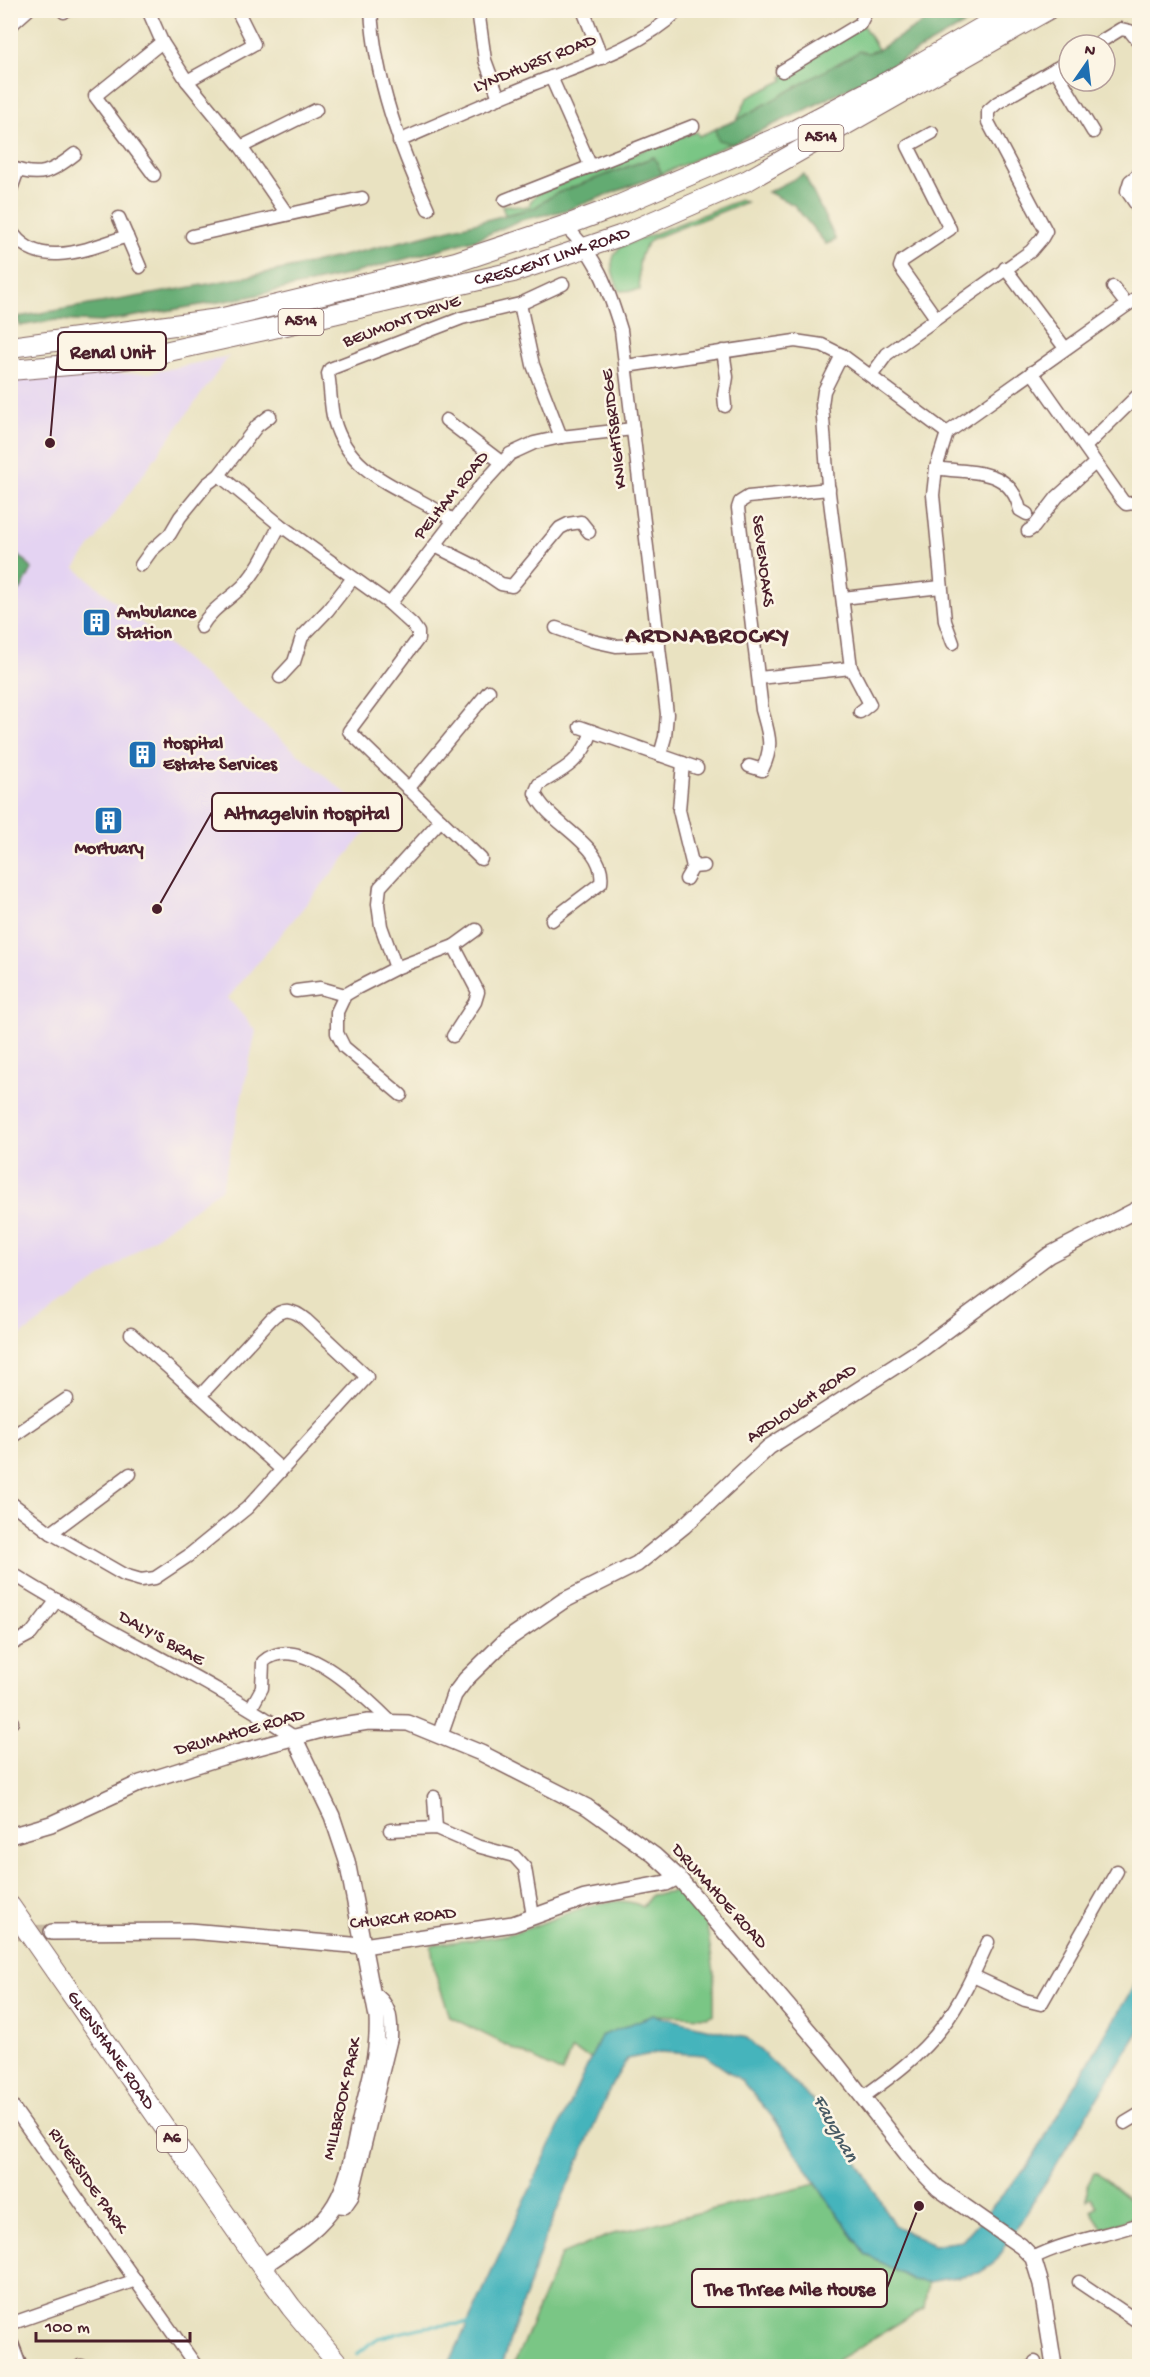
<svg xmlns="http://www.w3.org/2000/svg" width="1150" height="2377" viewBox="0 0 1150 2377" font-family="'Gochi Hand',sans-serif">
  <style>
    .built { fill: #e4d3f2 }
    .green { fill: #7ac685; stroke: #627258; stroke-width: 1.5 }
    .forest { fill: #63ab72; stroke: #56654e; stroke-width: 1.5 }
    .water { fill: #44b4bc; stroke: #476a74; stroke-width: 1.5 }
    .lines { fill: none; stroke-linecap: round; stroke-linejoin: round }
    .stream { stroke: #44b4bc; stroke-width: 3 }
    .tertiary-tunnel { stroke: #c9bba3; stroke-width: 15; stroke-dasharray: 15 8; stroke-linecap: butt }
    .minor-casing { stroke: #826360; stroke-width: 15 }
    .tertiary-casing { stroke: #826360; stroke-width: 18 }
    .secondary-casing { stroke: #826360; stroke-width: 20 }
    .trunk-casing { stroke: #826360; stroke-width: 22 }
    .minor { stroke: #fff; stroke-width: 12 }
    .tertiary { stroke: #fff; stroke-width: 15 }
    .secondary { stroke: #fff; stroke-width: 16 }
    .trunk { stroke: #fff; stroke-width: 20 }
    .labels { text-anchor: middle; dominant-baseline: central; stroke-width: 5; stroke-linejoin: round; paint-order: stroke }
    .shield { fill: #fcf5e5; stroke: #7f5f63; stroke-width: 1.5 }
    .shield-label { font-size: 16px; font-weight: bold; fill: #4a1f2b }
    .street-label { font-size: 18px; fill: #4a1f2b; stroke: #fcf5e5 }
    .poi-label { font-size: 18px; font-weight: bold; fill: #4a1f2b; stroke: #fcf5e5; text-anchor: start }
    .water-label { font-size: 20px; font-style: italic; fill: #485b65; stroke: #fcf5e5 }
    .district-label { font-size: 24px; font-weight: bold; letter-spacing: 1.5px; fill: #4a1f2b; stroke: #fcf5e5 }
    .leader { fill: none; stroke: #4a1f2b; stroke-width: 2 }
    .callout-dot { fill: #4a1f2b; stroke: #fcf5e5; stroke-width: 2 }
    .callout { fill: #fcf5e5; stroke: #4a1f2b; stroke-width: 2 }
    .callout-label { font-size: 20px; text-anchor: middle; font-weight: bold; fill: #4a1f2b }
  </style>
  <rect width="100%" height="100%" fill="#fcf5e5"/>
  <filter id="ink" filterUnits="userSpaceOnUse"><feTurbulence type="fractalNoise" baseFrequency=".0167" numOctaves="2"/><feDisplacementMap in="SourceGraphic" scale="12" xChannelSelector="R" yChannelSelector="G"/><feConvolveMatrix kernelMatrix="1 2 1 2 8 2 1 2 1" color-interpolation-filters="sRGB"/></filter>
  <filter id="wash" filterUnits="userSpaceOnUse"><feTurbulence type="fractalNoise" baseFrequency=".008" numOctaves="4" result="noise"/><feDisplacementMap in="SourceGraphic" scale="24" xChannelSelector="R" yChannelSelector="G"/><feGaussianBlur stdDeviation="1.35" result="paint"/><feColorMatrix in="noise" values="0 0 0 0 0 0 0 0 0 0 0 0 0 0 0 0 0 1.4 0 .05"/><feComposite in="paint" operator="in"/></filter>
  <g filter="url(#wash)">
    <rect width="100%" height="100%" fill="#e9e2c1"/>
    <path class="built" d="M229 356 75 568 377 819 228 998 256 1031 222 1188 11 1343 10 376 150 373Z"/>
    <g class="green">
      <path d="M863 25 889 67 805 110 662 174 654 157 555 194 534 208 505 215 502 206C512 203 520 209 530 206V202L537 194 665 141 697 132 699 136 737 120 747 98 784 80 782 77Z"/>
      <path d="M740 200 746 202 652 239C636 253 638 270 640 290L620 291C612 276 607 260 620 247Z"/>
      <path d="M677 1892 706 1921 714 1972V2014L707 2017 653 2015 601 2036 591 2058 571 2050 562 2073 450 2017 435 1972 431 1945C458 1941 487 1939 514 1933 549 1924 609 1887 643 1907L651 1895Z"/>
      <path d="M1094 2173H1098L1139 2208V2216L1103 2229 1091 2211 1097 2206 1091 2197 1087 2200V2186Z"/>
      <path d="M816 2184 865 2254 913 2280 928 2282 924 2308 839 2359 833 2366H513L561 2255 612 2234Z"/>
    </g>
    <g class="forest">
      <path d="M942 11H988L889 67 805 110 732 144 718 140 715 129 737 120 860 51 868 53 878 50Z"/>
      <path d="M654 157 662 174 567 210 521 220 477 239 351 274 248 297 101 322 56 320 20 326 17 317C111 301 206 286 299 266 378 249 455 227 534 208L555 194Z"/>
      <path d="M804 174 836 240 826 244 794 205 768 192Z"/>
      <path d="M11 551 26 561 32 569 21 590 14 594 11 591Z"/>
    </g>
    <path class="water" d="M1139 1977V2031L1002 2252 993 2264 979 2273 928 2282 913 2280 865 2254 801 2161 775 2120 742 2081 704 2055 661 2052 627 2059 611 2086 545 2238 501 2366H448L601 2036 653 2015 747 2038 832 2119 894 2225 933 2245 962 2241 1027 2167Z"/>
    <g class="lines">
      <path class="stream" d="M357 2354 378 2338 424 2327 471 2323"/>
    </g>
  </g>
  <g filter="url(#ink)">
    <g class="lines">
      <path class="tertiary-tunnel" d="M10 1933 52 1932"/>
      <defs>
        <g id="minor">
          <path d="M148 10 162 42 187 81 241 147 287 214"/>
          <path d="M371 10C375 80 400 147 428 209"/>
          <path d="M478 10 485 60 499 98"/>
          <path d="M583 10 602 58"/>
          <path d="M64 12 66 10"/>
          <path d="M10 26 28 10"/>
          <path d="M1095 45 1121 29 1130 31 1140 44"/>
          <path d="M1055 69 1093 132"/>
          <path d="M782 71 860 24 867 10"/>
          <path d="M551 77 591 167"/>
          <path d="M187 81 254 44 237 10"/>
          <path d="M932 133 908 146 950 229 902 261 900 267 936 318"/>
          <path d="M399 141C443 122 488 102 533 84 583 64 640 48 679 10"/>
          <path d="M241 147 316 110"/>
          <path d="M10 167C40 179 52 172 75 154"/>
          <path d="M1140 173 1130 181 1127 191 1140 210"/>
          <path d="M154 175 95 96 162 42"/>
          <path d="M10 192 18 170"/>
          <path d="M505 200 693 126"/>
          <path d="M119 218 140 267"/>
          <path d="M564 226C596 252 609 291 621 330L667 714 665 737 660 755"/>
          <path d="M10 229C36 273 90 248 127 236"/>
          <path d="M192 236 362 198"/>
          <path d="M1005 268 1065 348"/>
          <path d="M1113 287 1127 305"/>
          <path d="M520 304 533 365 561 437"/>
          <path d="M723 351 727 377 724 395 725 406"/>
          <path d="M842 355 824 391 822 405 828 485 851 668 870 704 860 712"/>
          <path d="M626 366 795 341 822 345 842 355 947 433"/>
          <path d="M1032 372 1122 500 1126 504 1133 503 1140 499"/>
          <path d="M871 376 887 354 1031 251 1042 238 1046 231 988 122V111L997 103 1069 61"/>
          <path d="M446 420 501 462"/>
          <path d="M1085 447 1140 393"/>
          <path d="M936 468C971 474 1010 466 1020 510L1027 514"/>
          <path d="M219 475 280 525 390 604 413 625 418 632V639L349 731 481 859"/>
          <path d="M454 521C410 489 350 480 334 420 330 407 331 389 328 374L330 369 462 318 520 304 563 284"/>
          <path d="M1028 531 1034 527 1057 497 1095 463"/>
          <path d="M435 546 473 565 501 584 512 586 560 528 568 524 581 522 589 532"/>
          <path d="M141 565 151 551 170 534 180 517 207 484 219 475 257 426 270 416"/>
          <path d="M843 598 941 587"/>
          <path d="M390 604 478 489 510 454 534 443 561 437 633 429"/>
          <path d="M201 627C212 608 229 600 244 585 260 567 269 545 280 525"/>
          <path d="M556 628 593 641 616 646 659 644"/>
          <path d="M953 643 945 621 933 495 936 468 947 433 1140 296"/>
          <path d="M280 677 294 662 302 637 328 610 353 578"/>
          <path d="M759 678 851 668"/>
          <path d="M580 727 697 768"/>
          <path d="M683 763 679 810 693 867"/>
          <path d="M749 766 762 770C774 746 769 735 762 710L738 508 740 502 748 497 829 489"/>
          <path d="M408 789 489 691"/>
          <path d="M686 879 693 867 704 866"/>
          <path d="M552 920 601 883C607 844 548 825 535 793L539 784C564 770 583 760 592 731"/>
          <path d="M396 968 381 926 378 904 380 887 441 820"/>
          <path d="M296 991 320 988 345 995"/>
          <path d="M453 1036 475 1002 478 992 454 946"/>
          <path d="M401 1095 344 1047 337 1033V1012L345 995 357 988 396 968 454 946 476 930"/>
          <path d="M131 1334 281 1469"/>
          <path d="M10 1438 67 1399"/>
          <path d="M10 1502 51 1533 124 1575 141 1580 155 1578 188 1556 247 1508 367 1377 306 1320C293 1309 283 1307 271 1319L200 1396"/>
          <path d="M51 1533 130 1474"/>
          <path d="M10 1572C102 1631 204 1676 294 1737"/>
          <path d="M10 1645 31 1634 57 1600"/>
          <path d="M251 1708 262 1688 263 1662C299 1629 367 1699 392 1723"/>
          <path d="M10 1720 12 1722"/>
          <path d="M434 1797 436 1828"/>
          <path d="M390 1830 436 1828 477 1846 514 1856 525 1868 533 1916"/>
          <path d="M973 1976 1025 2000 1041 2004 1117 1871"/>
          <path d="M863 2097C891 2077 921 2055 942 2027 962 2001 975 1971 988 1942"/>
          <path d="M10 2103 196 2366"/>
          <path d="M1125 2123 1140 2114"/>
          <path d="M334 2206 345 2207 352 2197 391 2038C392 2018 390 2002 372 1992"/>
          <path d="M1033 2258C1066 2241 1105 2236 1140 2224"/>
          <path d="M1079 2282 1140 2323"/>
          <path d="M10 2324 136 2280"/>
          <path d="M80 2366H82"/>
          <path d="M1034 2366 1035 2362"/>
        </g>
        <g id="tertiary">
          <path d="M440 1735 454 1695 466 1679 505 1641 563 1601 637 1564 684 1526 769 1447 922 1349 1049 1255 1140 1208"/>
          <path d="M10 1836 51 1824 140 1783 222 1757 325 1729 368 1722 408 1723 481 1753 587 1807 654 1855 678 1877 836 2063 914 2163 938 2188 1021 2246 1033 2258 1041 2284 1054 2366"/>
          <path d="M52 1932 190 1931 363 1946 513 1924 585 1898 666 1883 678 1877"/>
          <path d="M262 2267C287 2249 319 2231 335 2204 350 2179 354 2145 361 2116 369 2083 379 2052 377 2017L347 1861 332 1816 294 1737"/>
        </g>
        <path id="secondary" d="M10 2345 18 2366"/>
        <g id="trunk">
          <path d="M10 347 219 319 456 262 564 226 615 207 795 130 902 74 1012 10"/>
          <path id="s1" d="M10 370 93 363 146 356 269 329 513 272 620 236 748 180 1047 10"/>
          <path id="s2" d="M10 1906 262 2267 291 2307 340 2366"/>
        </g>
      </defs>
      <use href="#minor" class="minor-casing"/>
      <use href="#tertiary" class="tertiary-casing"/>
      <use href="#secondary" class="secondary-casing"/>
      <use href="#trunk" class="trunk-casing"/>
      <use href="#minor" class="minor"/>
      <use href="#tertiary" class="tertiary"/>
      <use href="#secondary" class="secondary"/>
      <use href="#trunk" class="trunk"/>
    </g>
  </g>
  <defs>
    <symbol id="building-square" viewBox="-11 -11 22 22"><rect x="-9" y="-9" width="18" height="18" rx="4" fill="#1f6fb2" stroke="#fcf5e5"/><path d="M-4-6H4V6H1V3H-1V6H-4ZM-2.5-4.3h1.7v1.8h-1.7ZM.8-4.3h1.7v1.8H.8ZM-2.5-1h1.7V.8h-1.7ZM.8-1h1.7V.8H.8Z" fill="#fff"/></symbol>
  </defs>
  <g fill-rule="evenodd">
    <use href="#building-square" x="80" y="606" width="33" height="33"/>
    <use href="#building-square" x="126" y="738" width="33" height="33"/>
    <use href="#building-square" x="92" y="804" width="33" height="33"/>
  </g>
  <g class="labels">
    <g class="shield">
      <rect x="798.5" y="125" width="45" height="26" rx="4.5"/>
      <rect x="278.5" y="309" width="45" height="26" rx="4.5"/>
      <rect x="157" y="2126" width="30" height="26" rx="4.5"/>
    </g>
    <g class="shield-label">
      <text x="821" y="138">A514</text>
      <text x="301" y="322">A514</text>
      <text x="172" y="2139">A6</text>
    </g>
    <g class="street-label">
      <text transform="translate(535 64) rotate(-22)">LYNDHURST ROAD</text>
      <text stroke="none"><textPath href="#s1" startOffset="555">CRESCENT LINK ROAD</textPath></text>
      <text transform="translate(402 322) rotate(-20)">BEUMONT DRIVE</text>
      <text transform="translate(615 429) rotate(-97)">KNIGHTSBRIDGE</text>
      <text transform="translate(452 496) rotate(-51)">PELHAM ROAD</text>
      <text transform="translate(762 561) rotate(83)">SEVENOAKS</text>
      <text transform="translate(802 1404) rotate(-34)">ARDLOUGH ROAD</text>
      <text transform="translate(161 1639) rotate(29)">DALY'S BRAE</text>
      <text transform="translate(240 1733) rotate(-16)">DRUMAHOE ROAD</text>
      <text transform="translate(719 1897) rotate(48)">DRUMAHOE ROAD</text>
      <text transform="translate(403 1919) rotate(-6)">CHURCH ROAD</text>
      <text stroke="none"><textPath href="#s2" startOffset="176">GLENSHANE ROAD</textPath></text>
      <text transform="translate(343 2099) rotate(-77)">MILLBROOK PARK</text>
      <text transform="translate(87 2181) rotate(55)">RIVERSIDE PARK</text>
    </g>
    <g class="poi-label">
      <text x="117" y="613">Ambulance<tspan x="117" dy="21">Station</tspan></text>
      <text x="163" y="744">Hospital<tspan x="163" dy="21">Estate Services</tspan></text>
      <text x="109" y="849" text-anchor="middle">Mortuary</text>
    </g>
    <g class="water-label">
      <text transform="translate(834 2129) rotate(61)">Faughan</text>
    </g>
    <g class="district-label">
      <text x="708" y="637">ARDNABROCKY</text>
    </g>
  </g>
  <path class="leader" d="M50 443L58 351M157 909L212 812M919 2206L887 2288"/>
  <g class="callout-dot">
    <circle cx="50" cy="443" r="6"/>
    <circle cx="157" cy="909" r="6"/>
    <circle cx="919" cy="2206" r="6"/>
  </g>
  <g class="callout">
    <rect x="58" y="332" width="108" height="38" rx="6"/>
    <rect x="212" y="793" width="190" height="38" rx="6"/>
    <rect x="692" y="2269" width="195" height="38" rx="6"/>
  </g>
  <g class="callout-label">
    <text x="112" y="358">Renal Unit</text>
    <text x="307" y="819">Altnagelvin Hospital</text>
    <text x="790" y="2295">The Three Mile House</text>
  </g>
  <rect width="1150" height="2377" fill="none" stroke="#fcf5e5" stroke-width="36"/>
  <g transform="translate(1087 63) rotate(14)"><circle r="28" fill="#fcf5e5" stroke="#b59f9b" stroke-width="1.5"/>
  <path d="M0-4.5L10 22L0 15L-10 22Z" fill="#1f6fb2"/>
  <text y="-9" font-size="16" font-weight="bold" text-anchor="middle" fill="#4a1f2b">N</text>
  </g>
  <path d="M36 2332v9h154v-9" fill="none" stroke="#4a1f2b" stroke-width="3"/>
  <text x="45" y="2332" font-size="18" fill="#4a1f2b" stroke="#fcf5e5" stroke-width="4.5" paint-order="stroke">100 m</text>
</svg>
